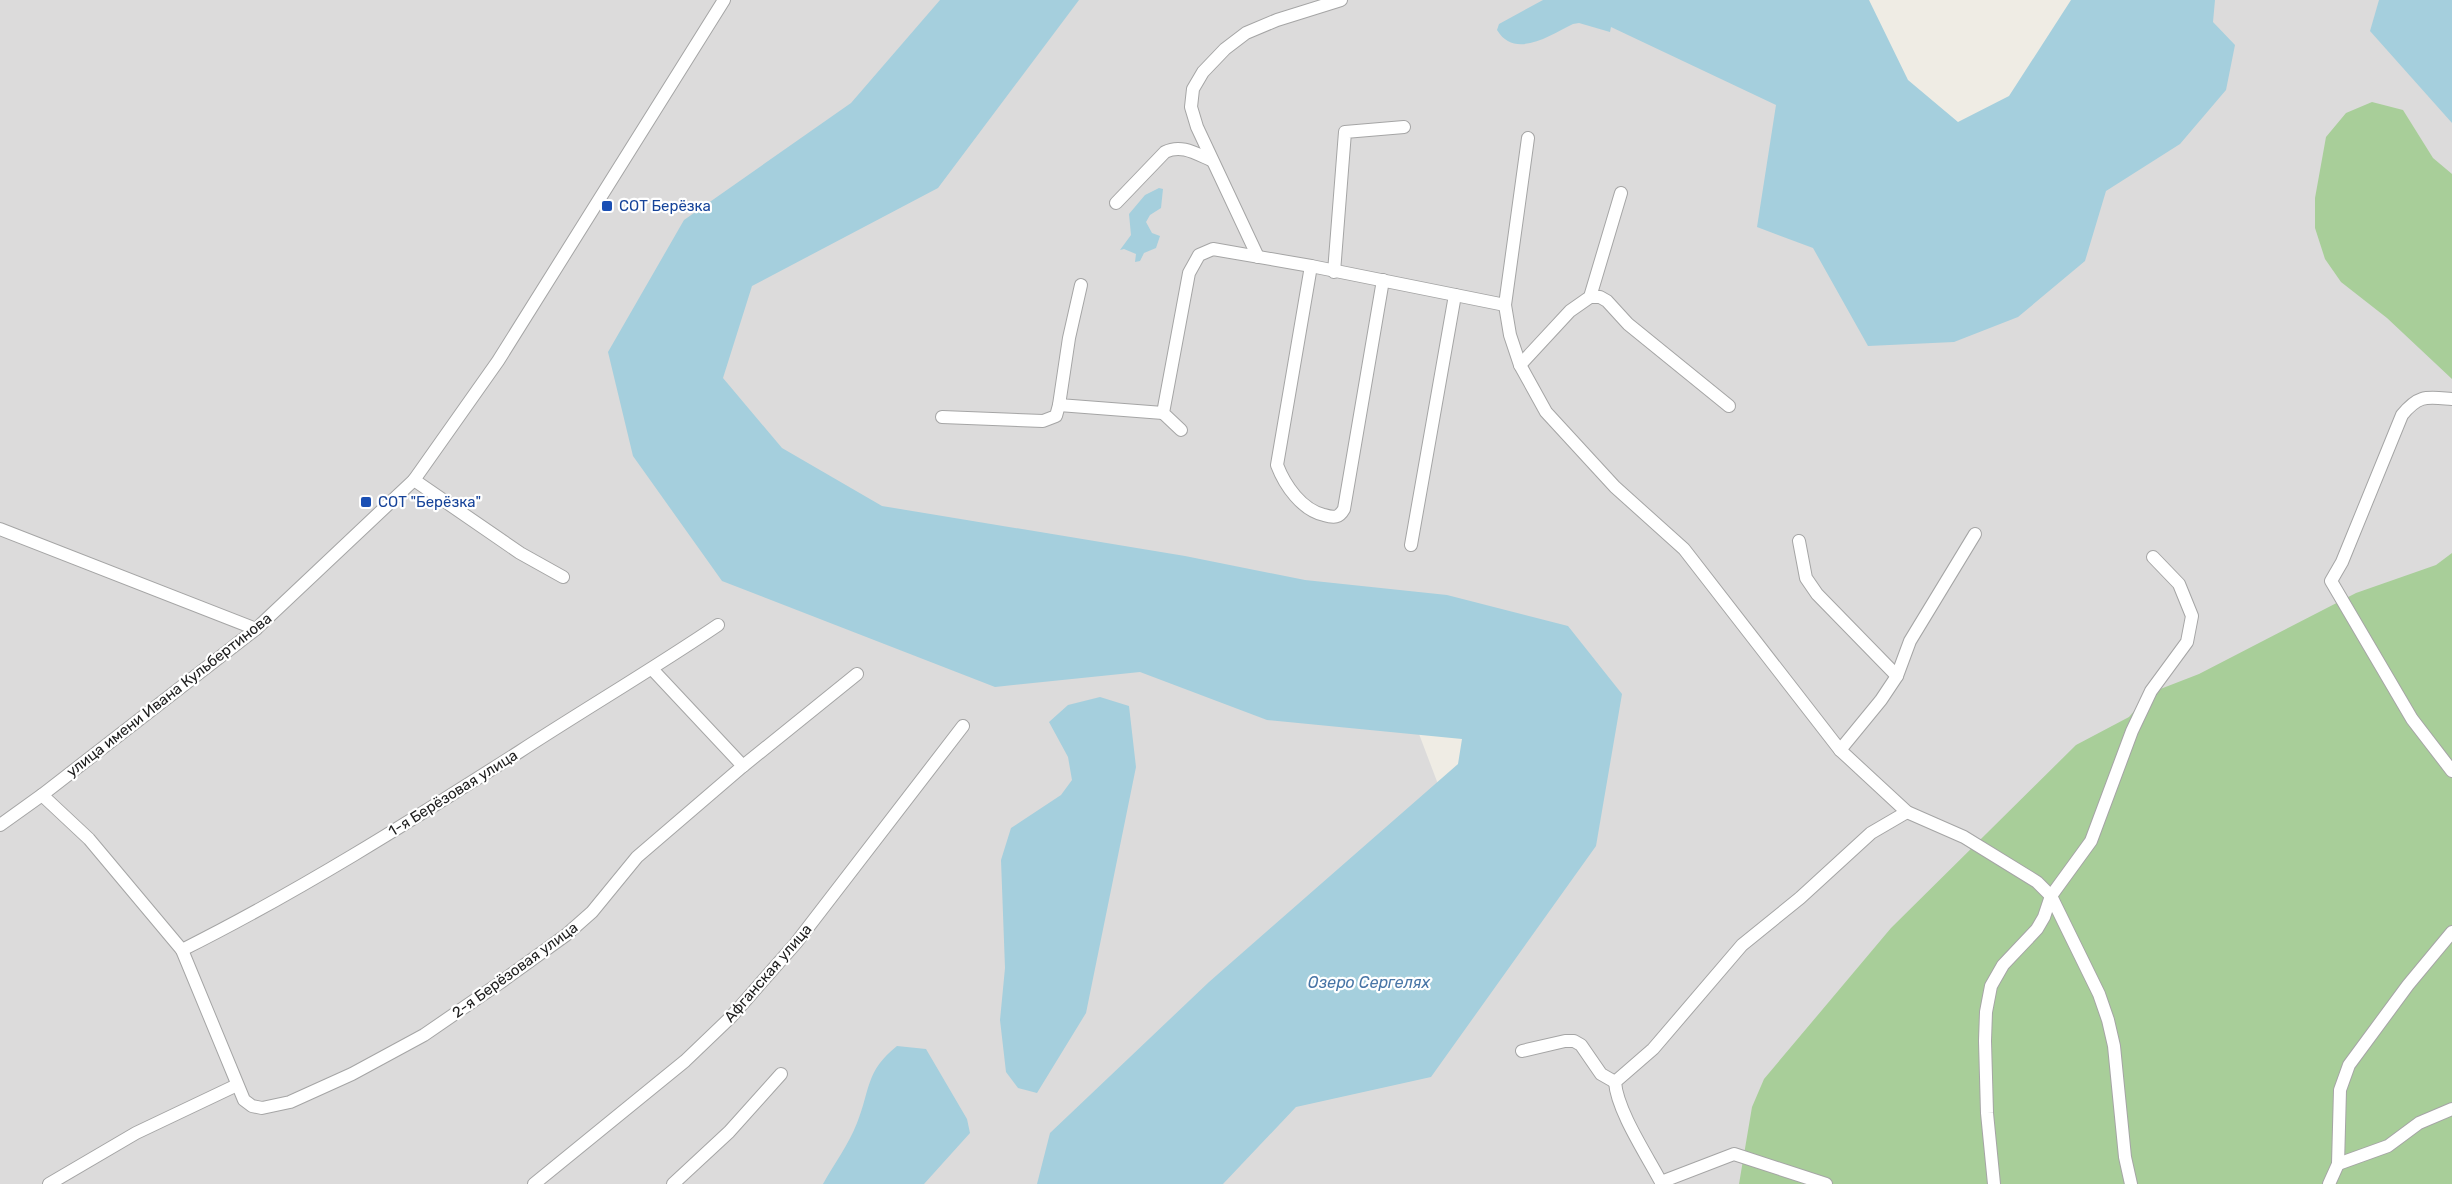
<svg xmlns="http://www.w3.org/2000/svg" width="2452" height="1184" viewBox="0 0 2452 1184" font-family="Rubik,sans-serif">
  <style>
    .residential { fill: #dcdbdb; fill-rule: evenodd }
    .forest { fill: #a8ce99 }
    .water { fill: #a5cfdd }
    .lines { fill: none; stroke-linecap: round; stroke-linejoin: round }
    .minor-casing { stroke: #a5a5a5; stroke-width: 14 }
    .minor { stroke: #fff; stroke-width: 12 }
    .transit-dot { fill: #1a4fb4; stroke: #fff; stroke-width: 2 }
    .labels { text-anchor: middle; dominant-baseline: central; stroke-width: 4.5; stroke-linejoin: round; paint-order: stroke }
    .transit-label { font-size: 15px; fill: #164399; stroke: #fff; text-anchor: start }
    .street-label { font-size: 15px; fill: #1e1e1e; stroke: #fff }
    .water-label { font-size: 16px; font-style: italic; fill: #4875a6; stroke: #fff }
  </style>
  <rect width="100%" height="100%" fill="#efece4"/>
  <path class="residential" d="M0 0H1804L1893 182 2184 0H2452V1184H0ZM1413 642 1511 805 1460 842 1419 734Z"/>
  <g class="forest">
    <path d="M2372 102 2403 110 2433 158 2452 174V379L2387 318 2341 282 2325 259 2315 228V198L2326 137 2346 113Z"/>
    <path d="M2452 553V1184H1739L1752 1107 1764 1079 1891 928 2076 745 2129 717 2150 693 2199 674 2356 593 2436 565Z"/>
  </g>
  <g class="water">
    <path d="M940 0H1079L938 188 752 286 723 378 782 448 882 506 1185 556 1305 580 1447 595 1568 626 1622 694 1596 846 1431 1077 1296 1107 1223 1184H1037L1050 1133 1209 982 1458 764 1462 739 1267 720 1140 672 995 687 722 581 633 456 608 352 684 220 851 103Z"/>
    <path d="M1543 0H1869L1908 80 1958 122 2009 96 2071 0H2215L2213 22 2235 45 2226 90 2180 144 2106 191 2085 261 2018 317 1954 342 1868 346 1813 248 1757 227 1776 105 1611 27 1610 32 1579 23 1573 24C1550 35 1515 60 1497 30L1499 24Z"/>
    <path d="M2379 0H2452V123L2370 31Z"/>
    <path d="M1159 188 1163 189 1161 208 1150 215 1146 222 1152 233 1160 236 1156 248 1144 253 1140 261 1135 262 1136 254 1124 249 1120 250 1131 235 1129 214 1145 195Z"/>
    <path d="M1100 697 1129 706 1136 767 1086 1013 1037 1093 1018 1088 1006 1072 1000 1020 1005 968 1001 860 1011 828 1061 795 1072 780 1068 757 1049 722 1068 705Z"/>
    <path d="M897 1046 926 1049 967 1119 970 1133 924 1184H823C834 1164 849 1144 857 1123 871 1088 865 1072 897 1046Z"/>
  </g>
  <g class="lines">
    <defs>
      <g id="minor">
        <path d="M1528 138 1505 305 1510 335 1520 365 1546 412 1615 487 1684 549 1840 750 1907 812 1964 837 2037 882 2051 896 2099 994 2108 1020 2114 1046 2125 1157 2131 1184"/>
        <path d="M1116 203 1165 152C1181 144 1195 153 1211 160"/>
        <path d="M1258 257 1197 127 1191 107 1193 89 1203 72 1225 49 1246 33 1277 20 1341 0"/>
        <path d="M1311 266 1277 465C1285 486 1302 510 1324 515 1334 518 1339 518 1344 509L1383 280"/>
        <path d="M1334 272 1345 132 1404 127"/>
        <path d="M1081 285 1069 338 1059 405 1163 413"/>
        <path d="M1590 297H1600L1607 301 1628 324 1729 406"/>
        <path d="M1520 365 1570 311 1590 297 1621 193"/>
        <path d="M2452 399C2427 397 2419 394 2402 415L2342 562 2331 581 2412 719 2452 771"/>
        <path d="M942 417 1043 421 1056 416 1059 405"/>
        <path d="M1181 430 1163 413 1189 273 1199 255 1213 249 1311 266 1505 305"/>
        <path d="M414 480 520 553 563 577"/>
        <path d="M0 529 256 629"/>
        <path d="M1799 541 1806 578 1817 594 1897 676"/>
        <path d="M1411 545 1455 295"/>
        <path d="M652 669 743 766"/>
        <path d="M1840 750 1881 700 1897 676 1910 641 1975 534"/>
        <path d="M42 795 89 839 182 950 244 1100 252 1106 262 1108 290 1102 352 1074 424 1035 501 982 566 935 592 912 637 857 743 766 857 674"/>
        <path d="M0 825 42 795 256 629 414 480 498 361 724 0"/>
        <path d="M182 950C298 892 409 822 519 752 585 709 653 669 718 625"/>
        <path d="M1522 1051 1565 1041H1574L1581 1045 1601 1074 1615 1082"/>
        <path d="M2338 1164 2388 1146 2419 1123 2452 1109"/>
        <path d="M1661 1182 1734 1154 1826 1184"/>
        <path d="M49 1184 136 1133 237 1085"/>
        <path d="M534 1184 685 1061 731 1017 796 943 963 726"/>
        <path d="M673 1184 729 1132 781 1074"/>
        <path d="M1662 1184C1648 1157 1617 1111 1615 1082L1653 1049 1742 945 1800 898 1871 833 1907 812"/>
        <path d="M1994 1184 1987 1113 1985 1041 1986 1012 1991 986 2003 965 2037 929 2044 917 2051 896 2091 841 2132 731 2151 691 2187 642 2192 616 2179 584 2153 557"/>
        <path d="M2329 1184 2338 1164 2340 1090 2349 1065 2408 985 2452 932"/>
      </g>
    </defs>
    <use href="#minor" class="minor-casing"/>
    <use href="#minor" class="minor"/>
  </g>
  <g class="transit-dot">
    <rect x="601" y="200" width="12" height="12" rx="3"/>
    <rect x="360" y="496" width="12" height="12" rx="3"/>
  </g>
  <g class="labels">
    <g class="transit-label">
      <text x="619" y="206">СОТ Берёзка</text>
      <text x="378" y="502">СОТ "Берёзка"</text>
    </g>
    <g class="street-label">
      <text transform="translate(169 695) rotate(-38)">улица имени Ивана Кульбертинова</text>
      <text transform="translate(453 793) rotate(-32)">1-я Берёзовая улица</text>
      <text transform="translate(515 970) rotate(-36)">2-я Берёзовая улица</text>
      <text transform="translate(768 973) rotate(-49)">Афганская улица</text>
    </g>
    <g class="water-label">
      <text x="1369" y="982">Озеро Сергелях</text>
    </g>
  </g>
</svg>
